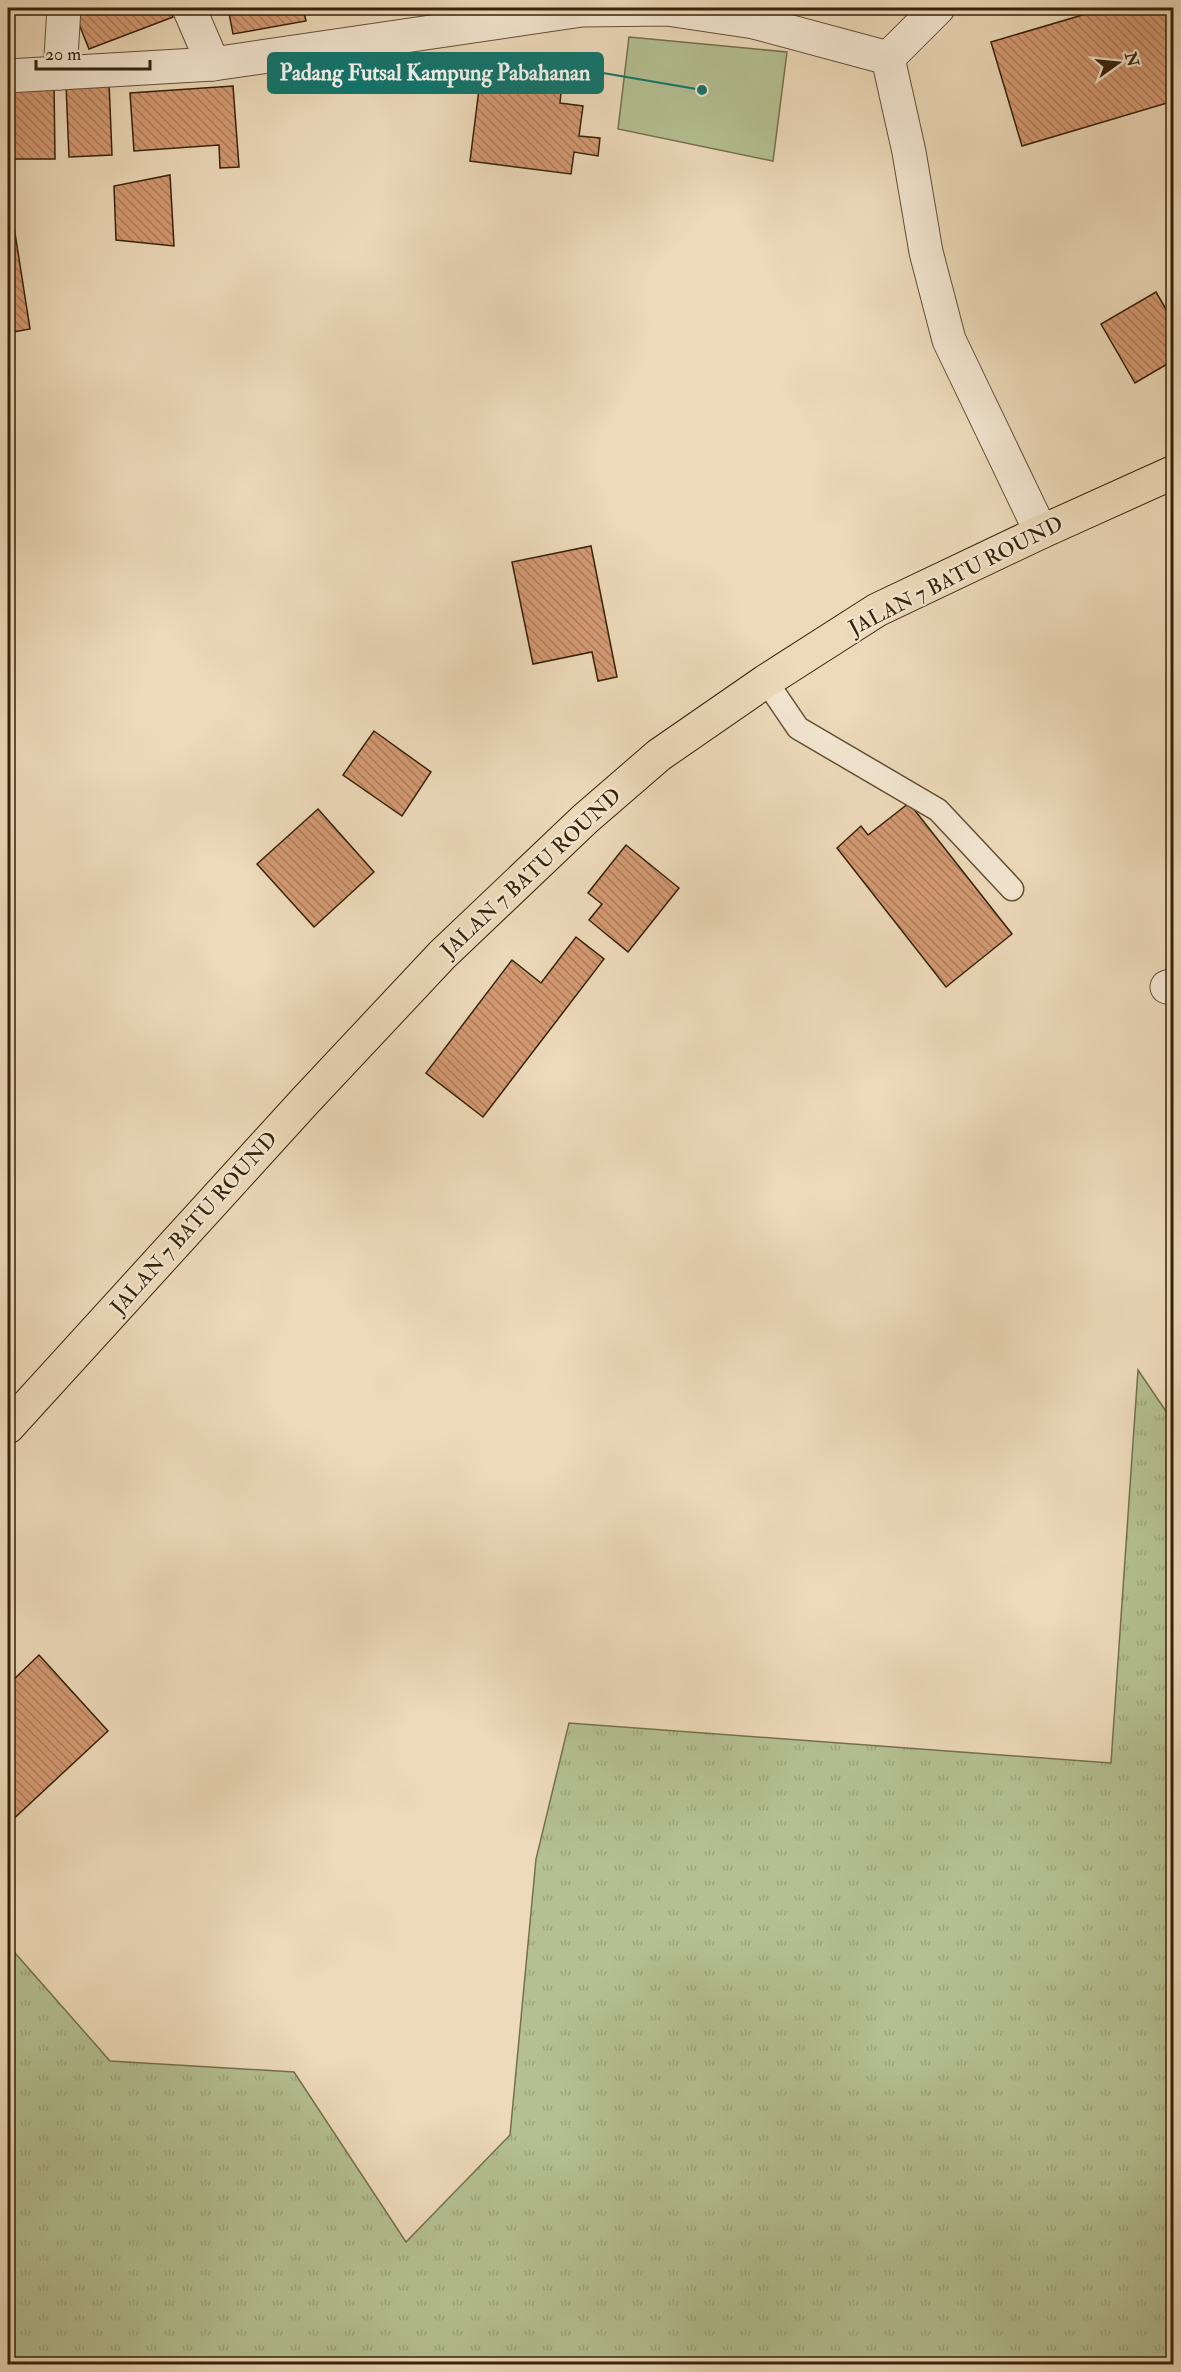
<svg xmlns="http://www.w3.org/2000/svg" width="1181" height="2372" viewBox="0 0 1181 2372" font-family="'IM FELL Double Pica',serif">
  <style>
    .grass { fill: url(#grass-tufts); stroke: #74704d; stroke-width: 1.5 }
    .green { fill: #b4c092; stroke: #74704d; stroke-width: 1.5 }
    .building { fill: url(#building-back-hatch); stroke: #352108; stroke-width: 1.5 }
    .lines { fill: none; stroke-linecap: round; stroke-linejoin: round }
    .lane-casing { stroke: #634f34; stroke-width: 25 }
    .street-casing { stroke: #634f34; stroke-width: 35 }
    .primary-casing { stroke: #352108; stroke-width: 35 }
    .lane { stroke: #f3e7d2; stroke-width: 22 }
    .street { stroke: #f3e7d2; stroke-width: 33 }
    .primary { stroke: #eddaba; stroke-width: 33 }
    .labels { text-anchor: middle; dominant-baseline: central; stroke-width: 4.5; stroke-linejoin: round; paint-order: stroke }
    .street-label { font-size: 21px; fill: #352108; stroke: #f3e7d2 }
    .leader { fill: none; stroke: #0f766e; stroke-width: 2 }
    .callout-dot { fill: #0f766e; stroke: #f3e7d2; stroke-width: 2 }
    .callout { fill: #0f766e; stroke: #0f766e; stroke-width: 2 }
    .callout-label { font-size: 22px; text-anchor: middle; font-weight: bold; fill: #fff }
  </style>
  <defs>
    <pattern id="grass-tufts" width="24" height="20" patternUnits="userSpaceOnUse" patternTransform="scale(1.5)"><rect width="24" height="20" fill="#b4c092"/><path d="M3 7l-1-3M5 7V3M7 7l1-3M15 17l-1-3M17 17v-4M19 17l1-3" fill="none" stroke="#9ba57c"/></pattern>
    <pattern id="building-back-hatch" width="6" height="6" patternUnits="userSpaceOnUse" patternTransform="scale(1.5)"><rect width="6" height="6" fill="#d49a73"/><path d="M-1 5l2 2M0 0l6 6M5-1l2 2" fill="none" stroke="#ad7d5c"/></pattern>
  </defs>
  <rect width="100%" height="100%" fill="#eddaba"/>
  <filter id="stains"><feTurbulence type="fractalNoise" baseFrequency=".00333" numOctaves="4"/><feColorMatrix values="0 0 0 0 .2 0 0 0 0 .09 0 0 0 0 .02 0 0 0 .5 -.17"/></filter>
  <radialGradient id="worn" r=".72"><stop offset=".6" stop-color="#630" stop-opacity="0"/><stop offset="1" stop-color="#630" stop-opacity=".3"/></radialGradient>
  <path class="grass" d="M1138 1370 1174 1423 1173 2364H8V1945L110 2061 294 2072 406 2242 510 2135 536 1859 569 1723 1111 1763Z"/>
  <path class="green" d="M629 37 787 52 773 161 618 129Z"/>
  <g class="building">
    <path d="M76 8H170L173 17 89 49 73 9Z"/>
    <path d="M228 8H303L306 21 233 34Z"/>
    <path d="M1106 8H1174V101L1022 146 991 42Z"/>
    <path d="M510 76 562 82 560 103 583 106 579 136 600 138 598 156 574 152 571 174 470 161 479 89 509 92Z"/>
    <path d="M8 82H54L55 159H8Z"/>
    <path d="M109 82 112 155 69 157 66 84Z"/>
    <path d="M233 86 239 167 220 168 219 145 134 151 130 93Z"/>
    <path d="M170 175 174 246 116 240 114 186Z"/>
    <path d="M12 214 30 329 8 333V215Z"/>
    <path d="M1156 292 1174 323V360L1135 383 1101 324Z"/>
    <path d="M591 546 617 677 598 681 592 652 533 664 512 562Z"/>
    <path d="M374 731 431 772 402 816 343 775Z"/>
    <path d="M909 803 1012 934 946 987 837 848 861 826 868 835Z"/>
    <path d="M318 809 374 872 314 927 257 864Z"/>
    <path d="M626 845 679 888 628 952 589 920 602 904 588 893Z"/>
    <path d="M576 937 604 959 483 1117 426 1073 512 960 541 983Z"/>
    <path d="M39 1655 108 1731 8 1824V1685Z"/>
  </g>
  <g class="lines">
    <defs>
      <path id="lane" d="M766 681 798 728 938 810 1012 889"/>
      <g id="street">
        <path d="M189 8 213 64"/>
        <path d="M938 8 888 58 909 152 926 252 949 340 1041 532"/>
        <path d="M60 73 64 8"/>
        <path d="M8 76 213 64 582 10 667 9 754 22 888 58"/>
        <path d="M1167 987 1174 985"/>
      </g>
      <path id="primary" d="M8 1427 305 1101 442 955 585 819 659 755 766 681 877 610 1041 532 1174 472"/>
    </defs>
    <use href="#lane" class="lane-casing"/>
    <use href="#street" class="street-casing"/>
    <use href="#primary" class="primary-casing"/>
    <use href="#lane" class="lane"/>
    <use href="#street" class="street"/>
    <use href="#primary" class="primary"/>
  </g>
  <g class="labels">
    <g class="street-label">
      <text transform="translate(956 576) rotate(-27)">JALAN 7 BATU ROUND</text>
      <text transform="translate(531 873) rotate(-43)">JALAN 7 BATU ROUND</text>
      <text transform="translate(194 1223) rotate(-48)">JALAN 7 BATU ROUND</text>
    </g>
  </g>
  <path class="leader" d="M702 90L603 73"/>
  <circle class="callout-dot" cx="702" cy="90" r="6"/>
  <rect class="callout" x="268" y="53" width="335" height="40" rx="6"/>
  <g class="callout-label">
    <text x="435" y="80">Padang Futsal Kampung Pabahanan</text>
  </g>
  <rect width="1181" height="2372" fill="none" stroke="#eddaba" stroke-width="30"/>
  <rect x="9" y="9" width="1163" height="2354" fill="none" stroke="#352108" stroke-width="3"/>
  <rect x="15" y="15" width="1151" height="2342" fill="none" stroke="#352108" stroke-width="1.5"/>
  <g transform="translate(1118 63) rotate(75)" stroke="#f3e7d2" stroke-width="4.5" paint-order="stroke">
  <path d="M0-4.5L10 22L0 15L-10 22Z" fill="#352108"/>
  <text y="-9" font-size="16" font-weight="bold" text-anchor="middle" fill="#352108">N</text>
  </g>
  <path d="M36 60v9h114v-9" fill="none" stroke="#352108" stroke-width="3"/>
  <text x="45" y="60" font-size="18" fill="#352108" stroke="#f3e7d2" stroke-width="4.5" paint-order="stroke">20 m</text>
  <rect width="100%" height="100%" filter="url(#stains)"/>
  <rect width="100%" height="100%" fill="url(#worn)"/>
</svg>
